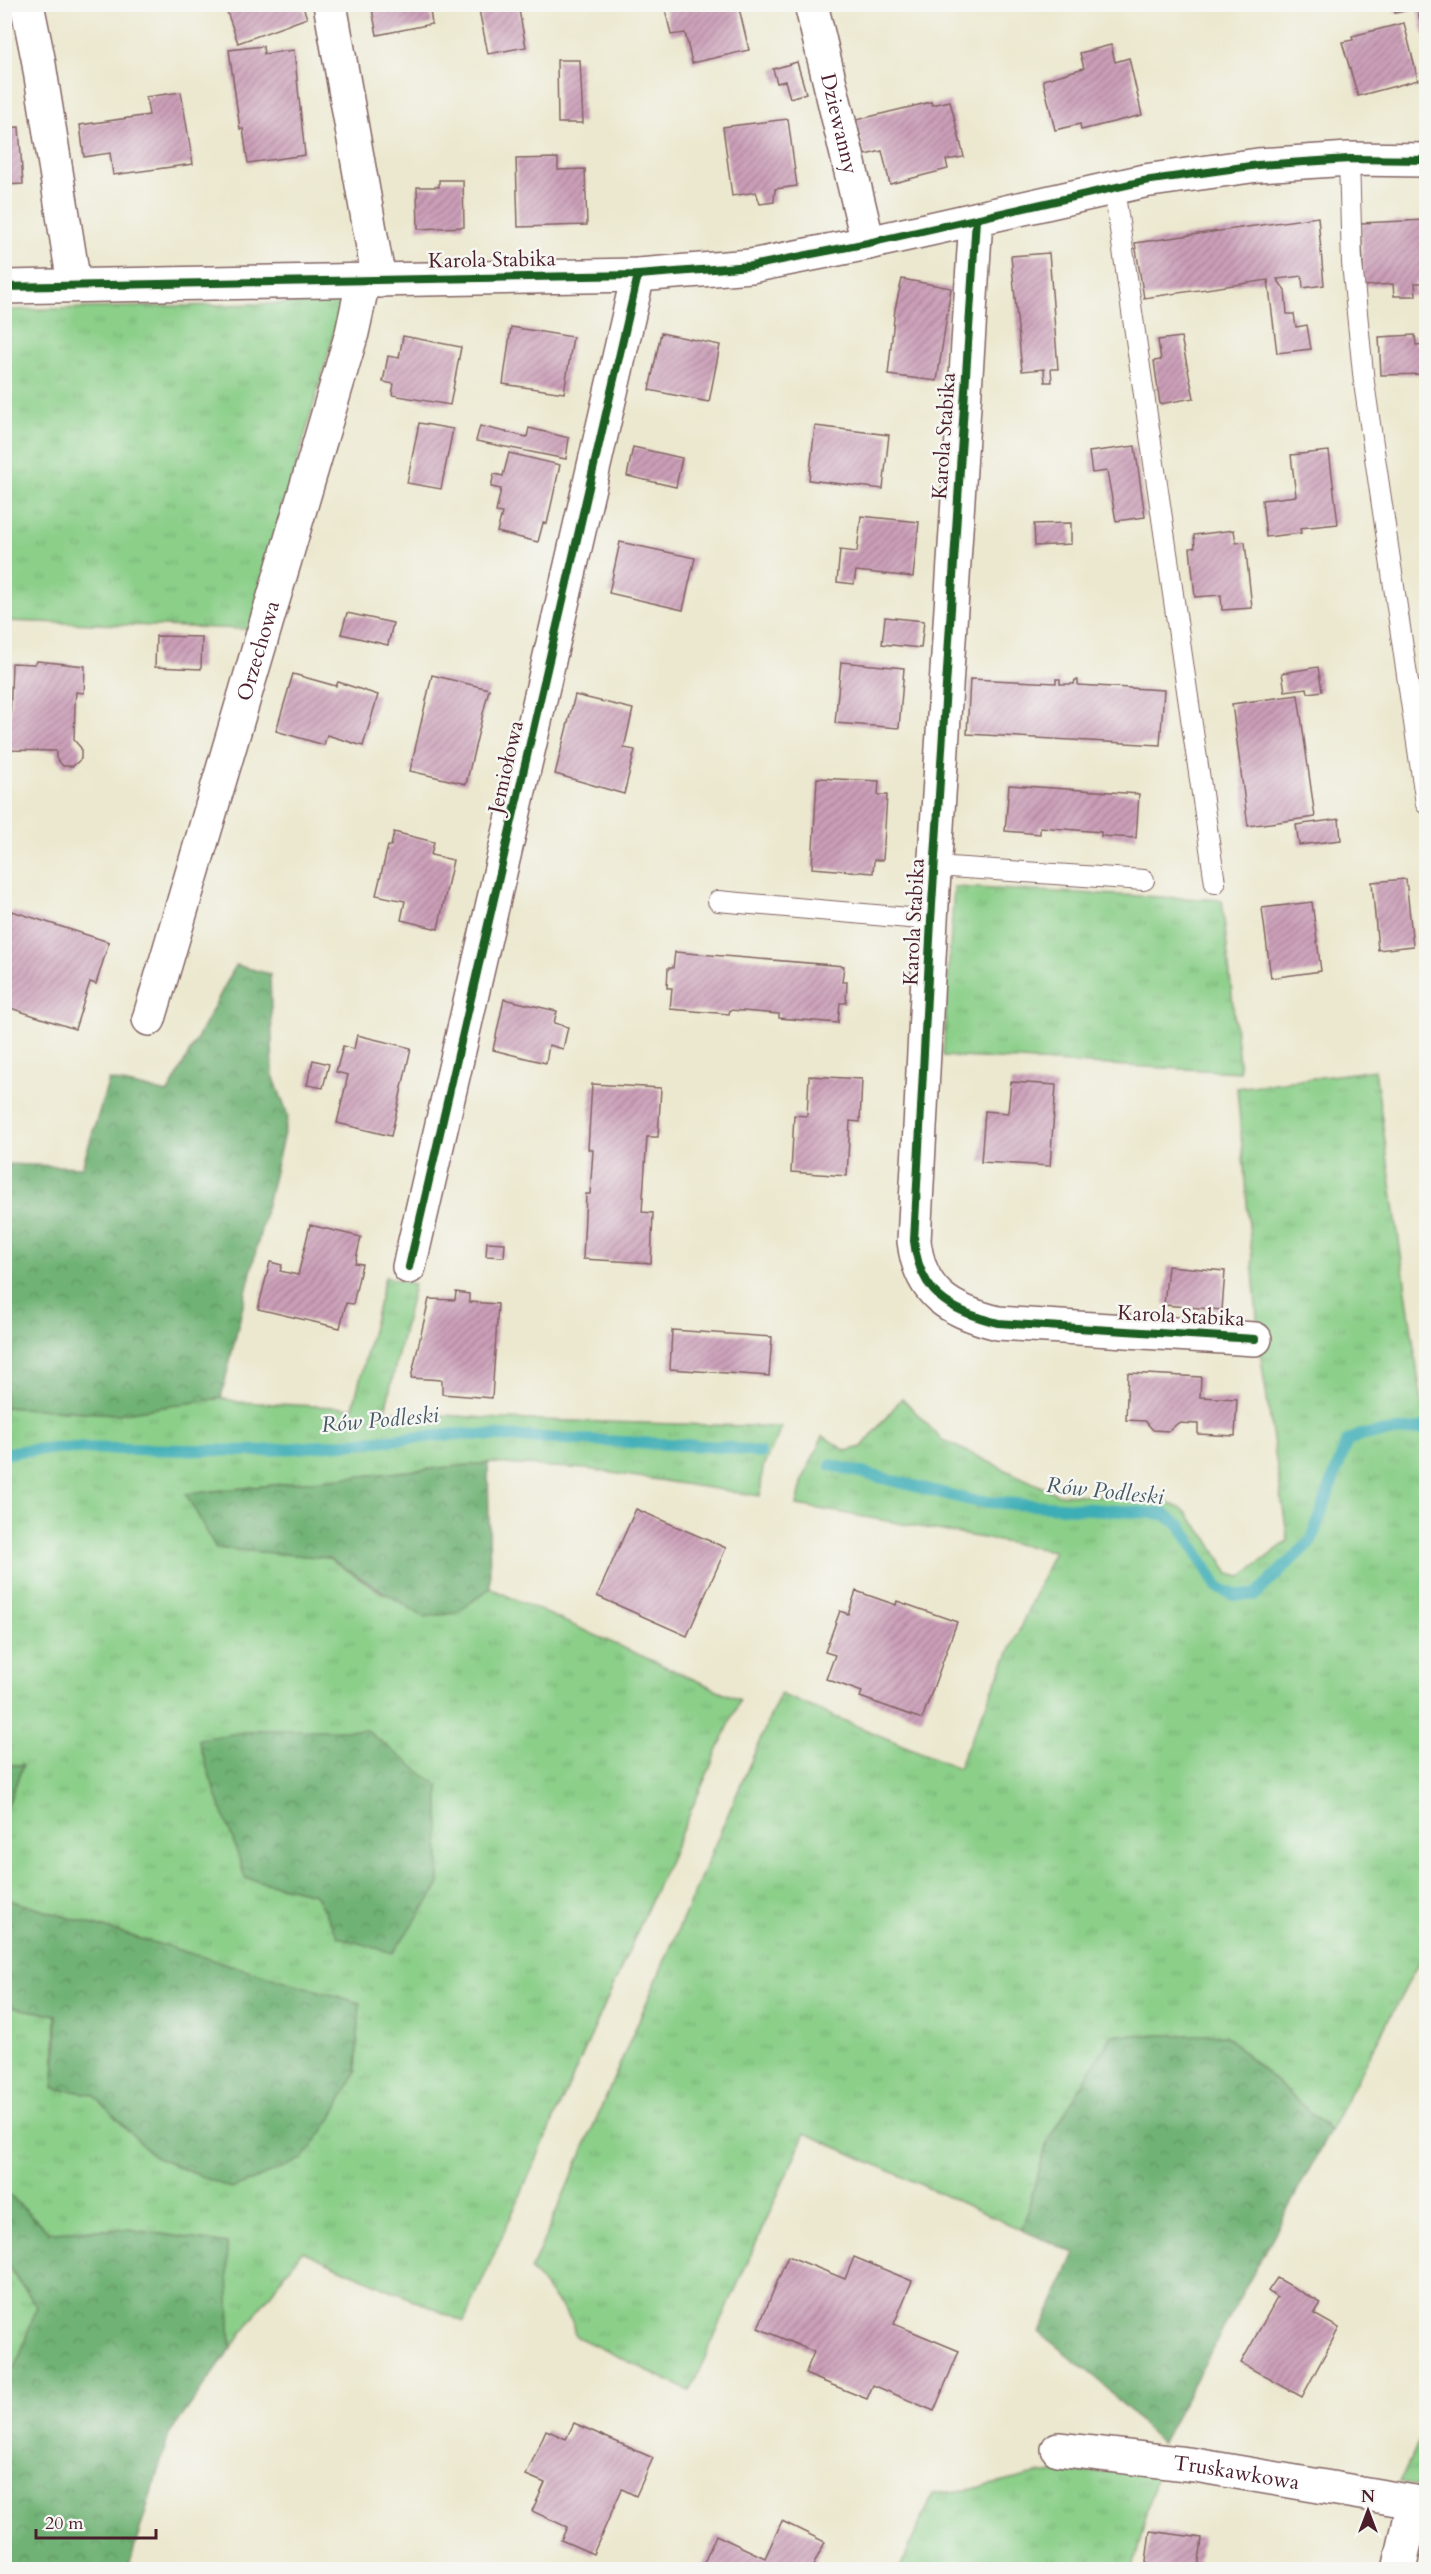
<svg xmlns="http://www.w3.org/2000/svg" width="1431" height="2574" viewBox="0 0 1431 2574" font-family="Cardo,serif">
  <style>
    .grass { fill: url(#grass-tufts); stroke: #6a775a; stroke-width: 1.5; fill-rule: evenodd }
    .forest { fill: url(#forest-crowns); stroke: #5d6850; stroke-width: 1.5 }
    .lines { fill: none; stroke-linecap: round; stroke-linejoin: round }
    .stream { stroke: #3cadb6; stroke-width: 12 }
    .building { fill: url(#building-hatch) }
    .lane-casing { stroke: #836564; stroke-width: 22 }
    .street-casing { stroke: #836564; stroke-width: 36 }
    .secondary-casing { stroke: #836564; stroke-width: 36 }
    .lane { stroke: #fff; stroke-width: 20 }
    .street { stroke: #fff; stroke-width: 33 }
    .secondary { stroke: #fff; stroke-width: 33 }
    .cycleway-casing { stroke: #f6f6f2; stroke-width: 11 }
    .cycleway { stroke: #1b5e20; stroke-width: 8 }
    .labels { text-anchor: middle; dominant-baseline: central; stroke-width: 5; stroke-linejoin: round; paint-order: stroke }
    .street-label { font-size: 21px; fill: #4a1f2b; stroke: #f6f6f2 }
    .water-label { font-size: 22px; font-style: italic; fill: #445863; stroke: #f6f6f2 }
  </style>
  <defs>
    <pattern id="grass-tufts" width="24" height="20" patternUnits="userSpaceOnUse" patternTransform="scale(1.5)"><rect width="24" height="20" fill="#8bcf89"/><path d="M3 7l-1-3M5 7V3M7 7l1-3M15 17l-1-3M17 17v-4M19 17l1-3" fill="none" stroke="#79b176"/></pattern>
    <pattern id="forest-crowns" width="20" height="18" patternUnits="userSpaceOnUse" patternTransform="scale(1.5)"><rect width="20" height="18" fill="#70b275"/><path d="M2 6a3 3 0 1 1 6 0M12 15a3 3 0 1 1 6 0" fill="none" stroke="#5e9060"/></pattern>
    <pattern id="building-hatch" width="6" height="6" patternUnits="userSpaceOnUse" patternTransform="scale(1.5)"><rect width="6" height="6" fill="#cb9fb8"/><path d="M-1 1l2-2M0 6l6-6M5 7l2-2" fill="none" stroke="#a78196"/></pattern>
  </defs>
  <rect width="100%" height="100%" fill="#f6f6f2"/>
  <filter id="ink" filterUnits="userSpaceOnUse"><feTurbulence type="fractalNoise" baseFrequency=".0167" numOctaves="2"/><feDisplacementMap in="SourceGraphic" scale="12" xChannelSelector="R" yChannelSelector="G"/><feConvolveMatrix kernelMatrix="1 2 1 2 8 2 1 2 1" color-interpolation-filters="sRGB"/></filter>
  <filter id="wash" filterUnits="userSpaceOnUse"><feTurbulence type="fractalNoise" baseFrequency=".008" numOctaves="4" result="noise"/><feDisplacementMap in="SourceGraphic" scale="24" xChannelSelector="R" yChannelSelector="G"/><feGaussianBlur stdDeviation="1.35" result="paint"/><feColorMatrix in="noise" values="0 0 0 0 0 0 0 0 0 0 0 0 0 0 0 0 0 1.4 0 .05"/><feComposite in="paint" operator="in"/></filter>
  <g filter="url(#wash)">
    <rect width="100%" height="100%" fill="#ece8cf"/>
    <g class="grass">
      <path d="M343 302 250 629 5 621V310Z"/>
      <path d="M954 887 1222 900 1240 1072 943 1056Z"/>
      <path d="M1375 1070 1423 1411H1426V1949L1330 2131 1225 2035 1047 2143 1022 2230 805 2133 690 2391 575 2336 572 2321 531 2270 780 1694 958 1768 1054 1551 797 1505 803 1479 823 1436 846 1451 862 1447 902 1398 942 1440 1057 1494 1156 1497 1184 1510 1208 1539 1229 1574 1241 1577 1288 1541 1260 1351 1237 1088Z"/>
      <path d="M385 1277 414 1284 385 1411 500 1419 782 1427 763 1467 760 1496 587 1469 488 1463 186 1494 216 1548 329 1558 382 1593 456 1613 490 1588 740 1700 464 2322 302 2251 231 2348 226 2244 128 2229 49 2232 5 2191V2006L56 2015 54 2088 93 2094 154 2157 360 2003 5 1899V1812L23 1765H5L4 1407 117 1414 221 1398 239 1402 353 1408ZM259 1730 338 1937 315 1894 245 1878 235 1841Z"/>
      <path d="M4 2261 37 2306 16 2367 5 2372Z"/>
      <path d="M1426 2425V2487L1399 2483Z"/>
      <path d="M1157 2471 1133 2569 899 2570 933 2494 973 2489 1040 2473Z"/>
    </g>
    <g class="forest">
      <path d="M236 965 270 974 273 1075 288 1116 221 1398 117 1414 5 1407V1164L82 1167 109 1080 168 1093Z"/>
      <path d="M488 1463 490 1588 456 1613 424 1617 329 1558 216 1548 186 1494Z"/>
      <path d="M259 1730H366L439 1786V1886L393 1953 338 1937 315 1894 245 1878C232 1831 211 1787 198 1739Z"/>
      <path d="M5 1765H23L5 1812 4 1765Z"/>
      <path d="M4 1899 360 2003 356 2071 331 2120 303 2159 232 2189 154 2157 93 2094 53 2088 57 2043 56 2015 5 2006Z"/>
      <path d="M1112 2035H1225L1330 2131 1161 2444 1100 2381 1040 2333 1075 2253 1022 2230 1047 2143Z"/>
      <path d="M5 2191 49 2232 128 2229 227 2244 231 2348 169 2435 128 2569H5V2372L16 2367 37 2306 5 2261Z"/>
    </g>
    <g class="lines">
      <g class="stream">
        <path d="M4 1454 20 1451 60 1448 261 1451 458 1434 726 1447 760 1453"/>
        <path d="M831 1465 974 1501 1164 1514 1181 1526 1218 1588 1235 1595H1255L1311 1541 1347 1441 1361 1435 1426 1428"/>
      </g>
    </g>
    <g id="blocks">
      <g class="building">
        <path d="M239 4H302L307 18 238 43 226 9Z"/>
        <path d="M371 4H429L432 24 377 35Z"/>
        <path d="M664 4H738L749 50 692 63 685 33 671 35Z"/>
        <path d="M1393 4H1426V34L1424 35 1417 8 1395 13Z"/>
        <path d="M478 5H518L526 47 488 54Z"/>
        <path d="M1404 23 1418 80 1358 96 1342 42 1353 40 1352 36Z"/>
        <path d="M1111 45 1115 62 1129 58 1142 115 1081 130 1080 124 1055 130 1043 80 1084 68 1080 53Z"/>
        <path d="M263 46 264 54 294 50 305 155 248 163 243 129H240L229 50Z"/>
        <path d="M557 60H580L583 123H558Z"/>
        <path d="M797 62 806 93 790 98 785 81 777 83 773 69Z"/>
        <path d="M181 92 193 164 113 175 110 153 84 157 80 125 149 115 146 97Z"/>
        <path d="M950 101 964 157 946 160 948 169 890 184 882 151 865 155 856 120 931 102 932 105Z"/>
        <path d="M788 119 797 186 775 189 774 202 760 204 756 192 732 196 723 127Z"/>
        <path d="M19 127 23 184 4 185V128Z"/>
        <path d="M558 158V170L585 169 587 225 518 227 516 159Z"/>
        <path d="M439 180H463L464 227 418 229 417 187H439Z"/>
        <path d="M1318 217 1324 285 1303 288 1302 276 1277 279 1285 290 1287 314H1294L1296 327 1307 325 1311 349 1277 353 1268 280 1144 298 1135 243Z"/>
        <path d="M1426 220V283H1415L1416 296H1394L1393 284 1364 286 1361 223Z"/>
        <path d="M1049 253 1058 369H1051L1052 382H1045L1044 369 1022 371 1011 256Z"/>
        <path d="M902 279 951 288 937 381 888 375 895 309Z"/>
        <path d="M511 327 573 337 564 393 503 384Z"/>
        <path d="M661 333 720 345 709 402 649 390Z"/>
        <path d="M1415 335 1416 345 1426 344V374L1381 375 1379 337Z"/>
        <path d="M403 336 461 347 450 405 392 395 394 384 383 382 388 356 399 358Z"/>
        <path d="M1181 337 1194 398 1160 404 1154 361 1161 360 1158 340Z"/>
        <path d="M419 423 453 429 441 489 407 483Z"/>
        <path d="M480 426 527 437 529 428 569 438 566 459 476 441Z"/>
        <path d="M815 426 889 435 883 489 809 480Z"/>
        <path d="M1135 446 1145 517 1116 521 1107 471 1092 473 1089 452Z"/>
        <path d="M633 447 682 458 676 487 627 476Z"/>
        <path d="M1329 451 1338 524 1300 528 1301 533 1266 537 1262 500 1296 496 1291 455Z"/>
        <path d="M509 453 560 465 547 524 543 523 538 542 497 532 502 513 496 512 501 489 491 487 494 474 503 476Z"/>
        <path d="M861 516 919 522 913 577 856 571 854 584 837 582 840 550 857 552Z"/>
        <path d="M1071 523V544L1035 546 1034 524Z"/>
        <path d="M1234 530 1236 543 1245 542 1252 608 1222 610 1221 595 1195 597 1190 548 1195 547 1194 535Z"/>
        <path d="M620 542 695 558 683 610 609 593Z"/>
        <path d="M347 613 393 623 388 645 341 634Z"/>
        <path d="M885 617 924 621 921 648 882 644Z"/>
        <path d="M156 636 202 637 201 669 155 667Z"/>
        <path d="M37 661 85 666 84 693 76 692 75 705 74 740 81 748V759L73 766H63L56 758V751L9 750 12 663 34 664Z"/>
        <path d="M841 662 904 668 899 728 835 723Z"/>
        <path d="M1318 667 1322 691 1308 693 1307 688 1285 691 1282 673Z"/>
        <path d="M293 674 336 686 338 682 378 695 363 746 327 735 324 745 276 731Z"/>
        <path d="M432 675 489 689 466 784 410 771Z"/>
        <path d="M970 679 1056 683V679H1060V684H1074L1075 680H1078V685L1164 690 1160 745 967 734Z"/>
        <path d="M575 695 633 709 624 748 635 750 624 794 555 774Z"/>
        <path d="M1298 695 1315 817 1248 826 1232 704Z"/>
        <path d="M817 778 879 781 878 795H887L883 860H874L873 873 812 868Z"/>
        <path d="M1009 785 1139 794 1136 838 1101 836V832L1040 827V834L1005 831Z"/>
        <path d="M1339 819 1341 840 1299 845 1296 825Z"/>
        <path d="M394 832 434 842 431 855 453 860 438 929 401 920 405 901 376 895 388 846H391Z"/>
        <path d="M1406 879 1413 946 1378 950 1372 882Z"/>
        <path d="M1312 902 1321 971 1271 978 1262 908Z"/>
        <path d="M12 911 109 942 96 984 90 982 75 1029 4 1006V935Z"/>
        <path d="M675 952 844 966 842 982H847L846 1003H840L838 1023 779 1018V1014L730 1010 729 1014 670 1009 672 988H667L668 968H673Z"/>
        <path d="M504 999 557 1011 554 1023 568 1027 563 1049 549 1045 546 1063 493 1050Z"/>
        <path d="M357 1035 411 1048 391 1136 337 1123 348 1075 336 1072 343 1046 354 1049Z"/>
        <path d="M313 1060 329 1064 323 1088 307 1085Z"/>
        <path d="M809 1076 862 1079 860 1122 850 1121 847 1176 791 1172 794 1115 807 1116Z"/>
        <path d="M1011 1082 1056 1085 1050 1166 981 1162 985 1111 1008 1113Z"/>
        <path d="M592 1084 661 1088 658 1137H647L642 1212 653 1213 651 1263 583 1259 586 1194H590L593 1150 588 1149Z"/>
        <path d="M310 1225 361 1237 355 1263 362 1264 353 1304 346 1303 340 1328 258 1309 270 1262 282 1265 280 1271 298 1275Z"/>
        <path d="M487 1242 505 1243 504 1257 486 1256Z"/>
        <path d="M1168 1266 1225 1271 1222 1310 1164 1305Z"/>
        <path d="M456 1292 469 1294V1302L498 1304 492 1398 442 1394V1380L411 1378 429 1299 455 1300Z"/>
        <path d="M672 1330 772 1337 769 1376 670 1369Z"/>
        <path d="M1128 1373 1201 1377 1200 1397 1237 1399 1235 1436 1198 1434V1424L1178 1423 1169 1431 1153 1430 1145 1421 1126 1420Z"/>
        <path d="M636 1509 726 1548 687 1636 597 1596Z"/>
        <path d="M856 1591 896 1605 897 1601 957 1622 922 1719 860 1697 862 1692 826 1679 835 1655 825 1652 840 1611 848 1614Z"/>
        <path d="M788 2256 845 2279 854 2257 912 2281 894 2324 959 2351 934 2411 873 2385 867 2399 805 2374 814 2352 758 2328Z"/>
        <path d="M1277 2278 1321 2303 1314 2314 1339 2328 1302 2397 1241 2363 1277 2298 1268 2291Z"/>
        <path d="M574 2423 653 2458 636 2496 622 2489 593 2554 561 2540 567 2527 532 2511 545 2483 526 2475 546 2430 566 2439Z"/>
        <path d="M782 2521 825 2542 811 2570H701L716 2535 765 2558Z"/>
        <path d="M1150 2531 1202 2538 1198 2570H1145Z"/>
      </g>
    </g>
  </g>
  <g filter="url(#ink)">
    <use href="#blocks" fill-opacity="0" stroke="#836564" stroke-width="1.5"/>
    <g class="lines">
      <defs>
        <g id="lane">
          <path d="M1349 159 1352 263 1364 383 1426 804"/>
          <path d="M1114 188 1215 883"/>
          <path d="M935 866 1144 880"/>
          <path d="M718 901 931 920"/>
        </g>
        <g id="street">
          <path d="M27 4 38 58 74 284"/>
          <path d="M330 4 379 281"/>
          <path id="s1" d="M811 4 868 243"/>
          <path d="M976 219 931 920 914 1241C920 1294 950 1311 998 1323L1255 1339"/>
          <path id="s2" d="M149 1019 352 333 363 282"/>
          <path d="M409 1267 638 275"/>
          <path id="s3" d="M1058 2449 1195 2465 1426 2504"/>
          <path d="M1399 2570 1414 2502"/>
        </g>
        <path id="secondary" d="M4 287 638 275 751 266 868 243 1144 181 1258 165 1349 159 1426 160"/>
      </defs>
      <use href="#lane" class="lane-casing"/>
      <use href="#street" class="street-casing"/>
      <use href="#secondary" class="secondary-casing"/>
      <use href="#lane" class="lane"/>
      <use href="#street" class="street"/>
      <use href="#secondary" class="secondary"/>
      <defs>
        <g id="cycleway">
          <path d="M976 219 931 920 914 1241C920 1294 950 1311 998 1323L1255 1339"/>
          <path d="M4 287 638 275 751 266 868 243 1144 181 1258 165 1349 159 1426 160"/>
          <path d="M409 1267 638 275"/>
        </g>
      </defs>
      <use href="#cycleway" class="cycleway-casing"/>
      <use href="#cycleway" class="cycleway"/>
    </g>
  </g>
  <g class="labels">
    <g class="street-label">
      <text stroke="none"><textPath href="#s1" startOffset="123">Dziewanny</textPath></text>
      <text transform="translate(492 260) rotate(-1)">Karola Stabika</text>
      <text transform="translate(944 436) rotate(-86)">Karola Stabika</text>
      <text stroke="none"><textPath href="#s2" startOffset="384">Orzechowa</textPath></text>
      <text transform="translate(506 767) rotate(-77)">Jemiołowa</text>
      <text transform="translate(914 922) rotate(-87)">Karola Stabika</text>
      <text transform="translate(1181 1316) rotate(3)">Karola Stabika</text>
      <text stroke="none"><textPath href="#s3" startOffset="180">Truskawkowa</textPath></text>
    </g>
    <g class="water-label">
      <text transform="translate(380 1420) rotate(-5)">Rów Podleski</text>
      <text transform="translate(1105 1491) rotate(6)">Rów Podleski</text>
    </g>
  </g>
  <rect width="1431" height="2574" fill="none" stroke="#f6f6f2" stroke-width="24"/>
  <g transform="translate(1368 2511)" stroke="#f6f6f2" stroke-width="4.5" paint-order="stroke">
  <path d="M0-4.5L10 22L0 15L-10 22Z" fill="#4a1f2b"/>
  <text y="-9" font-size="16" font-weight="bold" text-anchor="middle" fill="#4a1f2b">N</text>
  </g>
  <path d="M36 2529v9h120v-9" fill="none" stroke="#4a1f2b" stroke-width="3"/>
  <text x="45" y="2529" font-size="18" fill="#4a1f2b" stroke="#f6f6f2" stroke-width="4.5" paint-order="stroke">20 m</text>
</svg>
